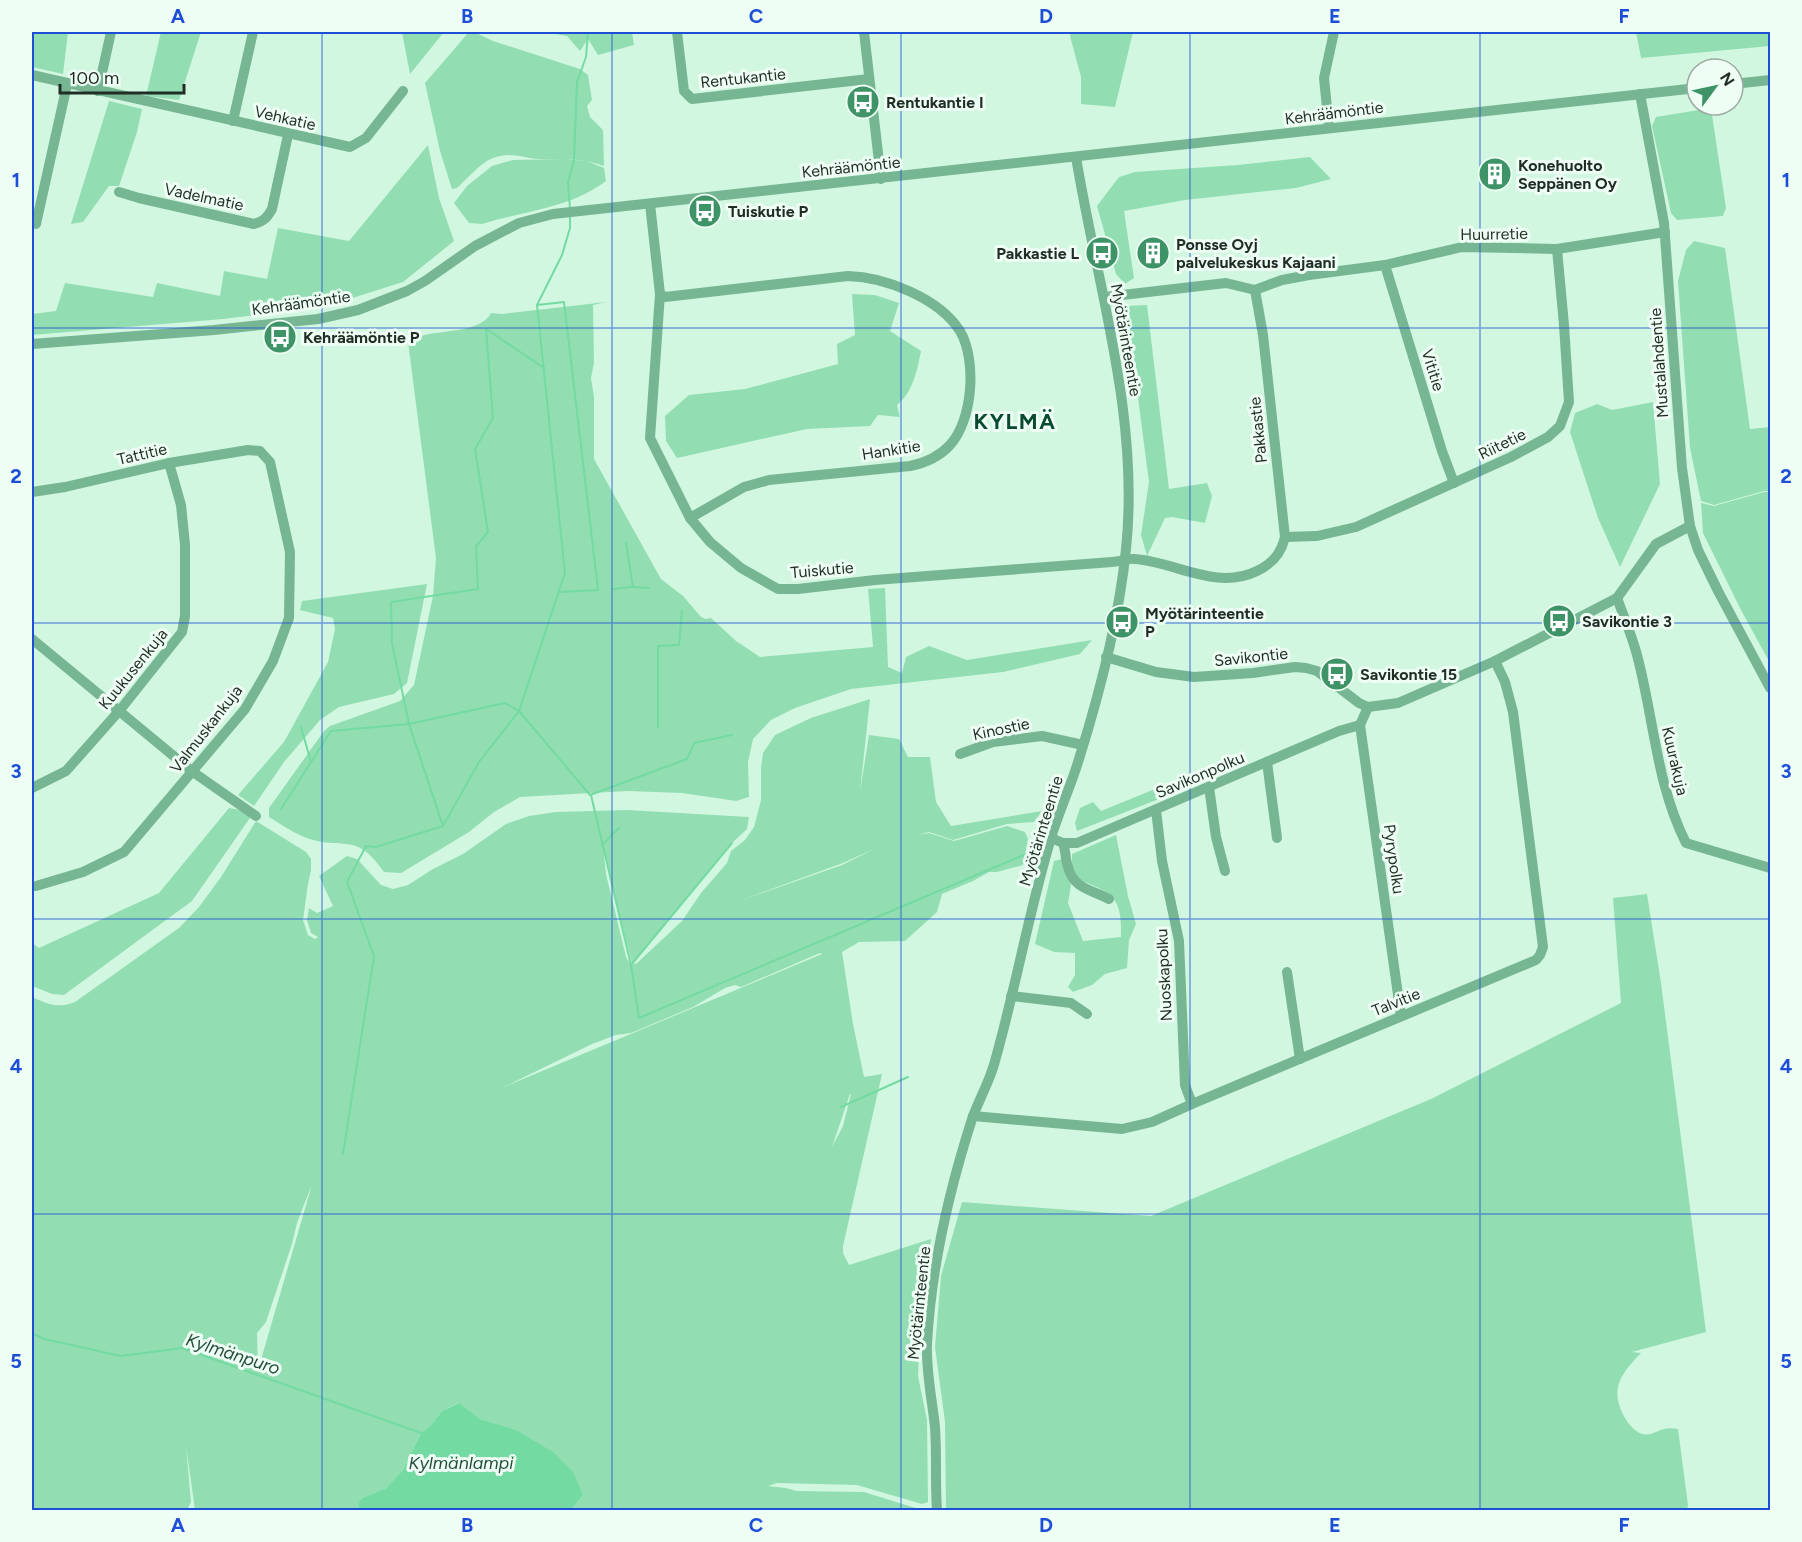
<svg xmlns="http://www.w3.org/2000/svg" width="1802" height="1542" viewBox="0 0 1802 1542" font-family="Figtree,sans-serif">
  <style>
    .green { fill: #92deb2; fill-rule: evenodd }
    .water { fill: #73daa2 }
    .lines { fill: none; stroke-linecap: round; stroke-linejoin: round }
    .stream { stroke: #73daa2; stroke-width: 2 }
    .minor { stroke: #77b692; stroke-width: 10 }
    .grid { fill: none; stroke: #1d4ed8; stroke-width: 1.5; stroke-opacity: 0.55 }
    .labels { text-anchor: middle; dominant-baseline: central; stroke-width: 6; stroke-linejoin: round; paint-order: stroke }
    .street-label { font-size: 16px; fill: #1f2d24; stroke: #effef5 }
    .poi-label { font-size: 16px; font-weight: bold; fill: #1f2d24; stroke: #effef5; text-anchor: start }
    .water-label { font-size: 18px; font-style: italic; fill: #234e37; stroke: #effef5 }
    .district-label { font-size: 22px; font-weight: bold; letter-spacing: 1.5px; fill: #094b2e; stroke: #effef5 }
    .neatline { fill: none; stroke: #1d4ed8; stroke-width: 2 }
    .grid-label { font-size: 20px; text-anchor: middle; font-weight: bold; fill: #1d4ed8 }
  </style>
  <rect width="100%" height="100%" fill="#d2f7e0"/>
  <g class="green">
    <path d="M32 32H68L63 74 32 67Z"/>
    <path d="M161 32H201L179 100 146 96Z"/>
    <path d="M402 32H444L410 74Z"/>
    <path d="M469 32H474L493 41 580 69 588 75 592 100 587 106 590 117 603 130 604 166C578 157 565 160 539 159 523 158 510 151 493 158 480 163 468 178 457 188L452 189 440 151 425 83Z"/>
    <path d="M544 32H632L634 45 598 55 588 39 580 51 567 36Z"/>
    <path d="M1071 32H1133L1115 107 1081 104V77L1070 36Z"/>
    <path d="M1636 32H1770V46L1641 58Z"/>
    <path d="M109 101 142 109 137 132 119 186H109L83 222 71 224Z"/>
    <path d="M1711 108 1726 208 1723 216 1677 220 1671 213 1652 126 1656 117Z"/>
    <path d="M428 145 439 198 454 241 403 282 324 307 223 319 32 335V314L56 311 65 283 153 297 157 283 220 296 224 271 267 279 278 228 349 241Z"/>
    <path d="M1310 157 1331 179 1296 188 1185 200 1124 211 1134 278 1125 284 1116 274 1097 206 1119 177 1135 172 1238 165Z"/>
    <path d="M566 159 587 161 604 168 606 181C571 208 523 211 482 224L469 223 454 203 467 186 492 166 513 160Z"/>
    <path d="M1694 241 1725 248 1750 429 1770 427V491H1764L1714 505 1701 501 1690 448 1678 281 1686 250Z"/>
    <path d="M852 294 875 295 899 303 890 331 921 351C917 371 913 392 897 405L900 417 878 415 870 426 807 429 677 458 666 441 665 416 689 395 745 389 838 364 837 344 855 335Z"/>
    <path d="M606 302 593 305 594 363 591 378 594 397V459L661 579 683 596 701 617 706 619 711 618 736 641 760 657 873 647 868 589 885 588 888 667 902 673 906 657 929 646 967 660 1092 640 1080 654 1003 672 851 689 795 708 771 720 753 739 748 762 749 797 736 801 682 793 628 791 520 797 494 812 469 832 401 873 384 872C354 828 340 853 302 836 290 831 279 823 269 817V808L324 731 330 726 400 701 414 685 433 596 436 558 408 342C412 340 417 337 421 336 440 330 481 333 491 313L502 314Z"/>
    <path d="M1147 305 1169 489 1207 483 1212 496 1205 523 1172 517 1165 518 1147 556 1141 535 1149 482 1126 306Z"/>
    <path d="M1653 402 1660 484 1620 567 1598 518 1570 432 1575 413 1597 404 1612 410Z"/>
    <path d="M1764 492H1770V663L1741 610 1703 533 1701 503 1714 506Z"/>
    <path d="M427 584 407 683 394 694 339 707 320 720 284 762 254 806 238 795 284 742 328 662 335 629 333 618 300 610 302 601Z"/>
    <path d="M870 699 860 792 869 735 899 739 908 757H930L936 802 951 826 1042 811 1034 822 1007 824 953 840 929 832 917 835 929 833 954 841 1007 826 1025 832 1028 839 1023 865 997 872H989L973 881 942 894 937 912 905 941 859 942 842 952 853 1024 864 1077 882 1074 843 1246V1253L849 1265 931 1239 920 1334 918 1376 927 1420 928 1502 922 1504 857 1485 777 1483 768 1486 786 1488 797 1491 864 1492 922 1510H571L583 1495 514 1429 480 1419 458 1403 442 1411 430 1426 421 1433 403 1470 386 1488 362 1498 359 1504 358 1510H195L186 1446 191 1502 187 1510H32V997C48 1004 58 1009 75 1002L179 928 199 907 221 877 256 821 306 852 311 859V870L308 884 303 920 308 935 315 939 318 937 311 933 307 920 309 908 317 913 333 906 319 876 347 856 357 859 381 885 393 889 408 885 433 869 463 854 506 824 529 816 556 812 627 810 749 817 747 829 732 843 632 963 604 853 606 874 626 957 631 965 637 963 682 921 701 893 727 863 731 851 745 840 754 827 761 800V768L763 753 775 735 811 718ZM876 848 842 865 739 901 843 863ZM820 953 822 954 504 1087 592 1044 616 1035 631 1033 693 1007 725 988 735 985 741 987ZM851 1094 843 1126 832 1147 850 1094ZM311 1187V1188L258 1370 257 1333 266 1322 292 1244 297 1223Z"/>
    <path d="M1155 789 1159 799 1077 831 1075 823 1080 808 1093 802 1101 811Z"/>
    <path d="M229 808 241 810 252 815 192 901 64 995 52 994 32 986V943L39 948 159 893Z"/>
    <path d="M1116 835 1128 896 1136 924 1129 940 1127 968 1105 974 1092 985 1073 992 1068 987 1075 975V953L1054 952 1035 944 1054 861 1062 859 1071 885 1068 903 1083 941 1121 937C1122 898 1114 893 1079 880L1072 865V854Z"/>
    <path d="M1647 894 1661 983 1706 1332 1632 1352 1641 1353C1620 1375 1609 1389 1625 1418 1628 1424 1636 1432 1642 1434 1655 1437 1659 1425 1678 1429L1688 1505 1687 1510H946L945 1422 935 1347 941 1276 962 1202 1151 1216 1431 1099 1621 1003 1613 898Z"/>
  </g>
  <path class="water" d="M459 1403 480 1419 514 1429 553 1452 573 1472 583 1495 571 1510H358L359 1503 362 1498 386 1488 403 1470 421 1433 430 1426 442 1411Z"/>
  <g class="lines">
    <g class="stream">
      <path d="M570 209 568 182 574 160 577 82 586 57 588 32"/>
      <path d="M537 305 564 302 598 590 559 592"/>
      <path d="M626 543 633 587 649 588"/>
      <path d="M613 589 631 587"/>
      <path d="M301 727 311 762"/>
      <path d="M658 727V646L679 645 682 610"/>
      <path d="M591 795 631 965 732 843"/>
      <path d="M281 809 331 731 409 724 505 703 519 711 590 795 687 759 694 743 732 735"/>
      <path d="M443 826 409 724 392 643 391 602 478 589 476 546 488 532 475 449 493 418 486 329 544 368"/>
      <path d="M602 845 619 828"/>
      <path d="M631 965 639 1018 1026 854"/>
      <path d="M841 1107 908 1077"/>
      <path d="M343 1154 374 956 347 882 366 846 376 847 443 826 479 762 519 711 565 573 537 305 562 255 570 228V215"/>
      <path d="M32 1333 44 1339 121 1356 182 1348 421 1433"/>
    </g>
    <g class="minor">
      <path d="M677 32 684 91 692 99 869 79"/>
      <path d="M864 32 881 179"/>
      <path d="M32 75 350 147 366 138 403 91"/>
      <path d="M1733 84 1770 80"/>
      <path d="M98 91 111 32"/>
      <path d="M1640 94 1664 223 1682 468 1690 526 1698 550 1718 591 1770 688"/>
      <path d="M233 121 253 32"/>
      <path d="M1329 128 1324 78 1334 32"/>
      <path d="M119 192 139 198 254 224C264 221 267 218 272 209L288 135"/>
      <path d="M650 204 660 294 650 438 690 518 710 542 741 568 778 589H798L875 580 1112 562C1119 562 1128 558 1135 559 1176 562 1216 591 1257 571 1272 564 1281 554 1285 537L1263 335 1255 290 1226 283 1105 297"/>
      <path d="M32 223 36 224 67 85"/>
      <path d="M1385 265 1442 451 1454 483"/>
      <path d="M1255 290 1282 280 1309 275 1385 265 1462 247 1557 249 1665 232"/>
      <path d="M660 294 665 297 848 276C885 277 939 298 960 331 977 360 973 420 950 445 939 457 925 463 910 466L769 480 744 487 690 518"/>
      <path d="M32 344 214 330 318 319 358 310 407 291 425 281 475 246 519 223 553 214 1697 88"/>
      <path d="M32 492 65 487 169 463 248 450 260 451 270 462 290 552 289 618 273 661 245 709 124 852 83 872 36 886"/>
      <path d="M1285 537 1317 536 1356 527 1511 457 1548 437 1560 426 1569 402 1564 325 1557 249"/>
      <path d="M1617 598C1624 617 1632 636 1637 655 1654 718 1656 784 1686 843L1770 868"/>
      <path d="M32 639 193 772 256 816"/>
      <path d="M1106 657 1156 672 1194 677 1253 673 1295 667 1306 668 1317 671 1359 703 1368 707 1398 703 1495 661 1617 598 1656 544 1690 526"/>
      <path d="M1368 707 1360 725 1401 1016"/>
      <path d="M960 754 993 742 1042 736 1083 745"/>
      <path d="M1267 762 1277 838"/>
      <path d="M1209 787 1216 837 1225 871"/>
      <path d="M32 788 66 771 120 710 182 632 185 616V545L181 505 169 463"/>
      <path d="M1156 810 1162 861 1179 941 1185 1085 1192 1104"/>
      <path d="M1051 838 1063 843H1077L1339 731 1360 725"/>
      <path d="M1063 843C1066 851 1065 859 1068 867 1074 889 1090 889 1109 899"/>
      <path d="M1287 972 1300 1059"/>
      <path d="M1011 996 1071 1003 1087 1014"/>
      <path d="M973 1116 1122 1129 1152 1122 1192 1104 1536 960 1540 955 1543 947 1513 712 1505 682 1495 661"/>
      <path d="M937 1510C935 1483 937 1455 935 1427 932 1399 926 1372 927 1344 931 1268 949 1191 972 1119 979 1099 990 1081 995 1061 1016 987 1029 911 1051 838 1059 811 1071 786 1079 759 1100 692 1119 619 1126 549 1140 416 1097 286 1076 157"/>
    </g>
  </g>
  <path class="grid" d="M322 32V1510M612 32V1510M901 32V1510M1190 32V1510M1480 32V1510M32 328H1770M32 623H1770M32 919H1770M32 1214H1770"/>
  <defs>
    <symbol id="bus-disc" viewBox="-11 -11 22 22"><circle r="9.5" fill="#3e9367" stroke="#effef5"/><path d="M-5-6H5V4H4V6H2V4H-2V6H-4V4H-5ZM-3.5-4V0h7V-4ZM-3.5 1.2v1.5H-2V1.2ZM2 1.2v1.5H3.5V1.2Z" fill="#fff"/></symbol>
    <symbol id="building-disc" viewBox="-11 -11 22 22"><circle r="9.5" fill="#3e9367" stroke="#effef5"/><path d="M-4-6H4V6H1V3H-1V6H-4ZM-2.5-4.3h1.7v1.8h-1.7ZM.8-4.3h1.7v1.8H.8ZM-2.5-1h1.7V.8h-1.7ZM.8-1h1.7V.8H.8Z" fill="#fff"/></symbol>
  </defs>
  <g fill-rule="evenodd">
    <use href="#bus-disc" x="844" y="83" width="38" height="38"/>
    <use href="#building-disc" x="1476" y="155" width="38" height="38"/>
    <use href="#bus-disc" x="686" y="192" width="38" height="38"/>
    <use href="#bus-disc" x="1083" y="234" width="38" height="38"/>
    <use href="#building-disc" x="1134" y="234" width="38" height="38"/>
    <use href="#bus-disc" x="261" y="318" width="38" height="38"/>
    <use href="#bus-disc" x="1540" y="602" width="38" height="38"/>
    <use href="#bus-disc" x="1103" y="603" width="38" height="38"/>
    <use href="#bus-disc" x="1318" y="655" width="38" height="38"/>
  </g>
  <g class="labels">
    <g class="street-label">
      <text transform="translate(743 78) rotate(-6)">Rentukantie</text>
      <text transform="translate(1334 113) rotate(-7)">Kehräämöntie</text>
      <text transform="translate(285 118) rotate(13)">Vehkatie</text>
      <text transform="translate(851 167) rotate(-6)">Kehräämöntie</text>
      <text transform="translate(204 197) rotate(12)">Vadelmatie</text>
      <text transform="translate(1494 234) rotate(-1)">Huurretie</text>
      <text transform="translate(301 303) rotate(-8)">Kehräämöntie</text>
      <text transform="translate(1126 340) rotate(80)">Myötärinteentie</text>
      <text transform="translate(1659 363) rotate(-94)">Mustalahdentie</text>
      <text transform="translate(1433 370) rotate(73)">Vititie</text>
      <text transform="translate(1258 430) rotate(-96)">Pakkastie</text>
      <text transform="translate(1502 444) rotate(-26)">Riitetie</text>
      <text transform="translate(891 450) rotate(-9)">Hankitie</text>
      <text transform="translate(142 454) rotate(-13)">Tattitie</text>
      <text transform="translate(822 570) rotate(-5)">Tuiskutie</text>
      <text transform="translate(1251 657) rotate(-6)">Savikontie</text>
      <text transform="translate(133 669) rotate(-51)">Kuukusenkuja</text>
      <text transform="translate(206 729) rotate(-52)">Valmuskankuja</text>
      <text transform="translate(1001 729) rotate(-12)">Kinostie</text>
      <text transform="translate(1675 761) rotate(77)">Kuurakuja</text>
      <text transform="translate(1200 775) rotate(-23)">Savikonpolku</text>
      <text transform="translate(1041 831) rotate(-73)">Myötärinteentie</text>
      <text transform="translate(1394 859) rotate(82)">Pyrypolku</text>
      <text transform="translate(1164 975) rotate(-93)">Nuoskapolku</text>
      <text transform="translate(1396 1002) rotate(-22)">Talvitie</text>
      <text transform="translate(919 1303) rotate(-84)">Myötärinteentie</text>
    </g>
    <g class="poi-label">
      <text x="886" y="102">Rentukantie I</text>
      <text x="1518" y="165">Konehuolto<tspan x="1518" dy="18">Seppänen Oy</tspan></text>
      <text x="728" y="211">Tuiskutie P</text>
      <text x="1176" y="244">Ponsse Oyj<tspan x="1176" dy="18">palvelukeskus Kajaani</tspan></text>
      <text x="1079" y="253" text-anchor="end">Pakkastie L</text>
      <text x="303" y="337">Kehräämöntie P</text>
      <text x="1145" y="613">Myötärinteentie<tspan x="1145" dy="18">P</tspan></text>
      <text x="1582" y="621">Savikontie 3</text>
      <text x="1360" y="674">Savikontie 15</text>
    </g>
    <g class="water-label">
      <text transform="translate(233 1354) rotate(18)">Kylmänpuro</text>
      <text x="461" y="1463">Kylmänlampi</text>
    </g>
    <g class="district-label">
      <text x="1015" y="421">KYLMÄ</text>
    </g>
  </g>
  <rect width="1802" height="1542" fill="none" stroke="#effef5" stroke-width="66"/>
  <g transform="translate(1715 87) rotate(57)"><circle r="28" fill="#effef5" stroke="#9caaa1" stroke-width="1.5"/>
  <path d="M0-4.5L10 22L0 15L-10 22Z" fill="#3e9367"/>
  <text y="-9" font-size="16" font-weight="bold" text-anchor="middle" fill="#1f2d24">N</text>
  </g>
  <path d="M60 84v9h124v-9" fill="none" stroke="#1f2d24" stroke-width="3"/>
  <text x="69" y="84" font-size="18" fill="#1f2d24" stroke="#effef5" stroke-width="4.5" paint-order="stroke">100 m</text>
  <rect x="33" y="33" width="1736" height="1476" class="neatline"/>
  <g class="grid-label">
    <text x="178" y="23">A</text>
    <text x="467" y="23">B</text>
    <text x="756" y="23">C</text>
    <text x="1046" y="23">D</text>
    <text x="1335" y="23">E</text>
    <text x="1624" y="23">F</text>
    <text x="16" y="187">1</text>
    <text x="1786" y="187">1</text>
    <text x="16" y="483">2</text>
    <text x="1786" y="483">2</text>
    <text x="16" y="778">3</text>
    <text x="1786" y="778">3</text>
    <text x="16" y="1073">4</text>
    <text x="1786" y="1073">4</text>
    <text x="16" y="1368">5</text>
    <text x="1786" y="1368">5</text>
    <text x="178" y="1532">A</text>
    <text x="467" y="1532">B</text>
    <text x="756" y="1532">C</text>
    <text x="1046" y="1532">D</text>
    <text x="1335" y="1532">E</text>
    <text x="1624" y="1532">F</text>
  </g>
</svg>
